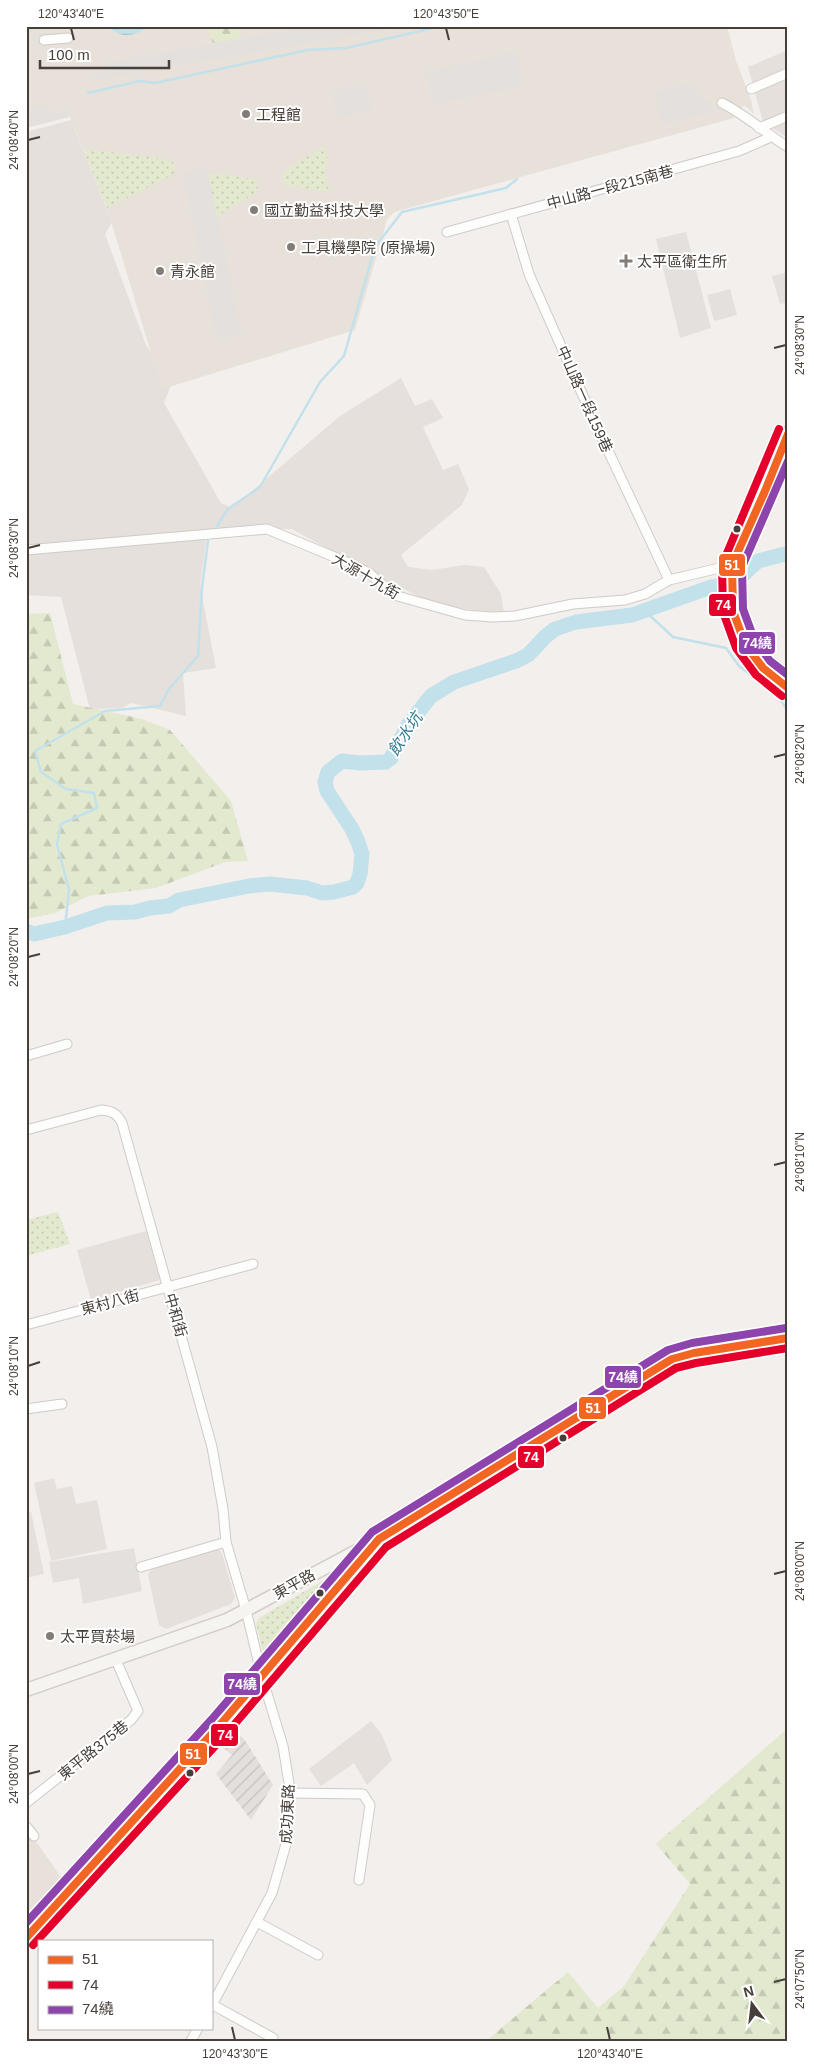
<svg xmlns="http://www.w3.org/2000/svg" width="814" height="2067" viewBox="0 0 814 2067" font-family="Helvetica,'Noto Sans TC',sans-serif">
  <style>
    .residential { fill: #e5e0db }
    .industrial { fill: url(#industrial-furrows) }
    .education { fill: #e7e1d9 }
    .grass { fill: url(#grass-dots) }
    .forest { fill: url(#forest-firs) }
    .parking { fill: #e3e0dd }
    .water { fill: url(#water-rules) }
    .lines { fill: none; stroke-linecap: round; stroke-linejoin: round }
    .stream { stroke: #c2e1eb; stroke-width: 2.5 }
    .river { stroke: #c2e1eb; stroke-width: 15 }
    .street-casing { stroke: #cecbc8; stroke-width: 11 }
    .secondary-casing { stroke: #d2ccc5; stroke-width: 15 }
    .street { stroke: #fdfdfc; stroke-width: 9 }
    .secondary { stroke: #f6f4f1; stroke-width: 12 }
    .bus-1-casing { stroke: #fff; stroke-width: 11 }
    .bus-2-casing { stroke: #fff; stroke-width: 11 }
    .bus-3-casing { stroke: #fff; stroke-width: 11 }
    .bus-1 { stroke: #f26522; stroke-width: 8 }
    .bus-2 { stroke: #e4002b; stroke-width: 8 }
    .bus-3 { stroke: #8e44ad; stroke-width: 8 }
    .ticks { fill: none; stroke: #473f39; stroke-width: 2 }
    .poi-dot { fill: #837d78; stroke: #fff; stroke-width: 2 }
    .bus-dot { fill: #473f39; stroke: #fff; stroke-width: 2 }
    .labels { text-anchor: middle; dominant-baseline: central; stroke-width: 4; stroke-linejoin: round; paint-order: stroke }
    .poi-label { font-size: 15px; fill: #473f39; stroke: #fff; text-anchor: start }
    .street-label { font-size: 15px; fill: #473f39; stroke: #fff }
    .water-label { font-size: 16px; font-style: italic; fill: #367b92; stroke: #fff }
    .line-badge { stroke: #fff; stroke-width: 2 }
    .badge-label { font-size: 14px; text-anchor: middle; font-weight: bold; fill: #fff }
    .neatline { fill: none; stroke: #473f39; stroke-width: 2 }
    .ticks-label { font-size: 12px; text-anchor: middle; fill: #473f39 }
  </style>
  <defs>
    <pattern id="industrial-furrows" width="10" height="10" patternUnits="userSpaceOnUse" patternTransform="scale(1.25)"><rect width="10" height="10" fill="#e3dfdc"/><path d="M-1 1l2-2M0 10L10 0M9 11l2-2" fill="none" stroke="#c4c0be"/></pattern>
    <pattern id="grass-dots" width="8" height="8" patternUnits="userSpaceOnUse" patternTransform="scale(1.25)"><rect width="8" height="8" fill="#e3e9cf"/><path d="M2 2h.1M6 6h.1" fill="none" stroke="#c4c9b2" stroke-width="1.8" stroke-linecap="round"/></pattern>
    <pattern id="forest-firs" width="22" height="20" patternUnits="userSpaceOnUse" patternTransform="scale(1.25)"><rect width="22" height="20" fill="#e3e9cf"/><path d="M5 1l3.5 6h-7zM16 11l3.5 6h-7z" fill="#c4c9b2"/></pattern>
    <pattern id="water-rules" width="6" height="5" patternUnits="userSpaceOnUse" patternTransform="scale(1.25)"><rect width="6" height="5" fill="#c2e1eb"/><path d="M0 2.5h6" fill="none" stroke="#a8c2ca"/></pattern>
  </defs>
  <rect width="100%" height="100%" fill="#f2efec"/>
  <g class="residential">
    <path d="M788 50V138L763 122 748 67Z"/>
    <path d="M71 120 112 222 105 234 146 345 171 385 164 403 221 503 232 508 340 416 401 378 415 406 432 399 443 418 423 427 443 470 458 464 469 489 462 505 401 555 408 567 432 570 464 565 484 567 501 594 504 613 439 606 375 575 292 529H262L207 536 200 585 216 668 183 673 186 716 131 703 122 708 90 709 61 597 26 595V132Z"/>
    <path d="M146 1231 160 1280 91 1300 77 1250Z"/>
    <path d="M54 1478 57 1489 72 1486 76 1504 97 1500 107 1549 51 1561 34 1483Z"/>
    <path d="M31 1512 44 1574 26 1578V1513Z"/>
    <path d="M218 1549 222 1553 235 1598 231 1604 166 1629 159 1625 148 1575 150 1571 158 1567Z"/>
    <path d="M371 1721 382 1735 392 1760 367 1785 354 1763 321 1786 309 1769Z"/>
  </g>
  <path class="industrial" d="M235 1731 244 1739 273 1785 251 1820 216 1774 232 1755 221 1746Z"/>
  <g class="education">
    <path d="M26 26H727L736 61 751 100 754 114 744 105 734 118 394 212 387 220 355 330 162 389 107 208 70 117 26 128Z"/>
    <path d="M26 1827 63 1880 26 1921Z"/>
  </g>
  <g class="grass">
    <path d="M324 146 328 161 324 173 329 192 286 185 281 176 284 172Z"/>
    <path d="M83 149 166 159 174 163V174L107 208Z"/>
    <path d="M208 173 255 179 258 186 257 192 216 217Z"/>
    <path d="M58 1212 70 1244 26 1256V1220Z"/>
    <path d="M332 1575 337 1578 283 1637C282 1644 271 1657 264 1657L256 1624 259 1618Z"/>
  </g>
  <g class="forest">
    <path d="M207 26H240V39L213 43Z"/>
    <path d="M50 613 73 704 142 719 170 730 231 801 248 861 225 862 156 888 88 896 55 913 26 919V614Z"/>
    <path d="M788 1728V2041H486L568 1972 598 2008 624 1986 690 1884 656 1844Z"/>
  </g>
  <g class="parking">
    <path d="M314 26H408L94 80 93 74 108 71 107 63Z"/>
    <path d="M516 52 524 86 433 104 426 72Z"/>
    <path d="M687 84 718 110 662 125 656 92Z"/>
    <path d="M366 85 371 111 337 118 333 92Z"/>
    <path d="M38 103 52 112 67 108 69 116 26 128V113Z"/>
    <path d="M207 168 241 334 217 339 183 173Z"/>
    <path d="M686 232 711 328 680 338 656 239Z"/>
    <path d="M788 272V302L780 304 772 276Z"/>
    <path d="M730 289 737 315 714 321 707 295Z"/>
    <path d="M134 1548 142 1591 83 1604 79 1578 53 1583 49 1562Z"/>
  </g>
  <path class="water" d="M108 26H148C136 37 119 39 108 26Z"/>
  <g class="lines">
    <g class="stream">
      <path d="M88 93 140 81 155 83 308 50 346 48 442 26"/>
      <path d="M217 526 228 509 260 487 320 382 344 356 375 247 402 212 506 188 517 179"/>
      <path d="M644 610 673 637 726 648 739 666 777 695 788 711"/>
      <path d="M65 927 69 890 57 844 61 824 97 808 94 793 66 789 41 772 35 751 105 711 160 706 169 689 198 656 202 587 208 541"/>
    </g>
    <path class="river" d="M26 931 34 934 65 927 107 913 135 912 150 908 169 906 179 900 249 886 270 884 307 888 322 893 334 892 353 887 357 883 360 874 362 854 358 842 352 829 327 791 325 782 328 772 342 761 360 763 386 762 391 758 408 725 431 696 454 682 516 661 528 655 546 636 555 629 576 622 632 615 711 587 735 582 758 561 785 554 788 555"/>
    <defs>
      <g id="street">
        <path d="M44 40 68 38"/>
        <path d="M751 89 788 73"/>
        <path d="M722 103C746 115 765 133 788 147"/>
        <path d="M759 128 788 116"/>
        <path d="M511 214 529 274 596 425 669 580"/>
        <path d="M447 232 739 151 771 137"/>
        <path d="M26 550 267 529 349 563 369 573 394 595 465 615 492 617 515 616 573 604 625 600 645 594 669 580 732 565"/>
        <path d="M26 1056 67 1044"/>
        <path d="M26 1130 101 1110C112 1111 117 1113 122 1123L212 1447 223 1509 226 1542 246 1610 262 1677 283 1746 289 1783 286 1844 272 1893 211 2007"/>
        <path d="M26 1325 253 1264"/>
        <path d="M26 1409 62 1404"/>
        <path d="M141 1567 226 1542"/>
        <path d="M290 1793 363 1794 370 1805 359 1880"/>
        <path d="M26 1803 131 1720 138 1711 116 1660"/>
        <path d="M26 1826 34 1836"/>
        <path d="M257 1922 318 1955"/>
        <path d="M213 2005 273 2038V2041"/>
        <path d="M191 2041 198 2028"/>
      </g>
      <g id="secondary">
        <path d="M788 433 765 491 732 565 733 611 745 644 763 668 788 688"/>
        <path d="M26 1690 227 1620 246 1610 379 1539 672 1359 694 1353 788 1338"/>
        <path d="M26 1938 219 1726 326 1603 376 1542"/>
      </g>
    </defs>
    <use href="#street" class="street-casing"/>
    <use href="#secondary" class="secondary-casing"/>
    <use href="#street" class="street"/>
    <use href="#secondary" class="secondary"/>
    <defs>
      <g id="bus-1">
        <path d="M788 434 765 491 732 565 733 611 745 644 763 668 788 688"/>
        <path d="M26 1938 219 1726 379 1539 672 1359 694 1353 788 1338"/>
      </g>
      <g id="bus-2">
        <path d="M779 429 722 565 723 612 736 648 756 675 782 696"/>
        <path d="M33 1945 227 1733 386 1547 676 1368 696 1363 788 1348"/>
      </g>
      <g id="bus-3">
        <path d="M788 461 742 567 743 609 754 639 770 661 788 675"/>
        <path d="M26 1923 212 1719 372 1532 668 1350 692 1343 786 1328"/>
      </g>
    </defs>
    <use href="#bus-1" class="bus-1-casing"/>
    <use href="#bus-2" class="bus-2-casing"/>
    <use href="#bus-3" class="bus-3-casing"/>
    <use href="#bus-1" class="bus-1"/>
    <use href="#bus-2" class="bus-2"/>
    <use href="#bus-3" class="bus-3"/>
  </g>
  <path class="ticks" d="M71 28 74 40M446 28 449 40M28 140 40 137M774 348 786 345M28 548 40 545M774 757 786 754M28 957 40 954M774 1165 786 1162M28 1366 40 1362M774 1574 786 1571M28 1774 40 1771M774 1982 786 1979M232 2027 235 2040M607 2027 610 2040"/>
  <g class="poi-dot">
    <circle cx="246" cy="114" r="5"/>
    <circle cx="254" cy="210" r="5"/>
    <circle cx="291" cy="247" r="5"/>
    <path d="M623.5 253.5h5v5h5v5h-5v5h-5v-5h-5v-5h5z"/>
    <circle cx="160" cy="271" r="5"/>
    <circle cx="50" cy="1636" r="5"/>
  </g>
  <g class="bus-dot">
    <circle cx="737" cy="529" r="4.5"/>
    <circle cx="563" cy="1438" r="4.5"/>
    <circle cx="320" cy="1593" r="4.5"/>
    <circle cx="190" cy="1773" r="4.5"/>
  </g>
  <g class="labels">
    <g class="poi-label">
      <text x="256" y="114">工程館</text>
      <text x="264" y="210">國立勤益科技大學</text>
      <text x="301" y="247">工具機學院 (原操場)</text>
      <text x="637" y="261">太平區衛生所</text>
      <text x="170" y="271">青永館</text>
      <text x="60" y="1636">太平買菸場</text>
    </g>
    <g class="street-label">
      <text transform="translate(610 187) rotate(-15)">中山路一段215南巷</text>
      <text transform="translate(585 399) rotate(66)">中山路一段159巷</text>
      <text transform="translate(366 576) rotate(30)">大源十九街</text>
      <text transform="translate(110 1302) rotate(-15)">東村八街</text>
      <text transform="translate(176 1315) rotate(74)">中和街</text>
      <text transform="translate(294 1584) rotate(-29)">東平路</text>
      <text transform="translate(93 1750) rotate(-39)">東平路375巷</text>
      <text transform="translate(287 1814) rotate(-87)">成功東路</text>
    </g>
    <g class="water-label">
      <text transform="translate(405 734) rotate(-56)">飲水坑</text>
    </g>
  </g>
  <g class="line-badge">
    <rect x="718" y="553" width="28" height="24" rx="5" fill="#f26522"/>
    <rect x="708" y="593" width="29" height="24" rx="5" fill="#e4002b"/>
    <rect x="738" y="631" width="38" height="24" rx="5" fill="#8e44ad"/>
    <rect x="604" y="1365" width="38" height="24" rx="5" fill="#8e44ad"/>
    <rect x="578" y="1396" width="29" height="24" rx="5" fill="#f26522"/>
    <rect x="517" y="1445" width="28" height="24" rx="5" fill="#e4002b"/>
    <rect x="223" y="1672" width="38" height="24" rx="5" fill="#8e44ad"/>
    <rect x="210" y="1723" width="29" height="24" rx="5" fill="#e4002b"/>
    <rect x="179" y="1742" width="29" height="24" rx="5" fill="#f26522"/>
  </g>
  <g class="badge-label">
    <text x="732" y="570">51</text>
    <text x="723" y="610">74</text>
    <text x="757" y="648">74繞</text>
    <text x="623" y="1382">74繞</text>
    <text x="593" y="1413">51</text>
    <text x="531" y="1462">74</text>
    <text x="242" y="1689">74繞</text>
    <text x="225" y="1740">74</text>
    <text x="193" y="1759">51</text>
  </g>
  <rect width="814" height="2067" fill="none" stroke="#ffffff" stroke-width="55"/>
  <rect x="38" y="1940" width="175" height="90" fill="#ffffff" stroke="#b5b2b0"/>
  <rect x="48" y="1956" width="25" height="8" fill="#f26522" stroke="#b5b2b0"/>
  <text x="82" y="1964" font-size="15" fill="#473f39">51</text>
  <rect x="48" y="1981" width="25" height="8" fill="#e4002b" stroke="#b5b2b0"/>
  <text x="82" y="1990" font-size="15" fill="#473f39">74</text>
  <rect x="48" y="2006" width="25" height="8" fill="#8e44ad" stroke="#b5b2b0"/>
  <text x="82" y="2014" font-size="15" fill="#473f39">74繞</text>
  <g transform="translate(752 2004) rotate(345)" stroke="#ffffff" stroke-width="4" paint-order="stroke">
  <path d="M0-4L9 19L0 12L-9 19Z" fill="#473f39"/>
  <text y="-8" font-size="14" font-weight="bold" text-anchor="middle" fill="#473f39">N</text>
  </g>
  <path d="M40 60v8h129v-8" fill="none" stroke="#473f39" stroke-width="2.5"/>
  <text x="48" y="60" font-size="15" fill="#473f39" stroke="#ffffff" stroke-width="4" paint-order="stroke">100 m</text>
  <rect x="28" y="28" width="758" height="2012" class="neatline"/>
  <g class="ticks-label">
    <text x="71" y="18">120°43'40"E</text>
    <text x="446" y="18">120°43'50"E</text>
    <text transform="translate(14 140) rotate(-90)" y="4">24°08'40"N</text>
    <text transform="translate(800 345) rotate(-90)" y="4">24°08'30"N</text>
    <text transform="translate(14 548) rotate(-90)" y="4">24°08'30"N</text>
    <text transform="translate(800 754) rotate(-90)" y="4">24°08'20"N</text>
    <text transform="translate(14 957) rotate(-90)" y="4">24°08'20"N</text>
    <text transform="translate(800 1162) rotate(-90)" y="4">24°08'10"N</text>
    <text transform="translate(14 1366) rotate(-90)" y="4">24°08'10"N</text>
    <text transform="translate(800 1571) rotate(-90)" y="4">24°08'00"N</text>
    <text transform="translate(14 1774) rotate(-90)" y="4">24°08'00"N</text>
    <text transform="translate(800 1979) rotate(-90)" y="4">24°07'50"N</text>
    <text x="235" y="2058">120°43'30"E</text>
    <text x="610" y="2058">120°43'40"E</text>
  </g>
</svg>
